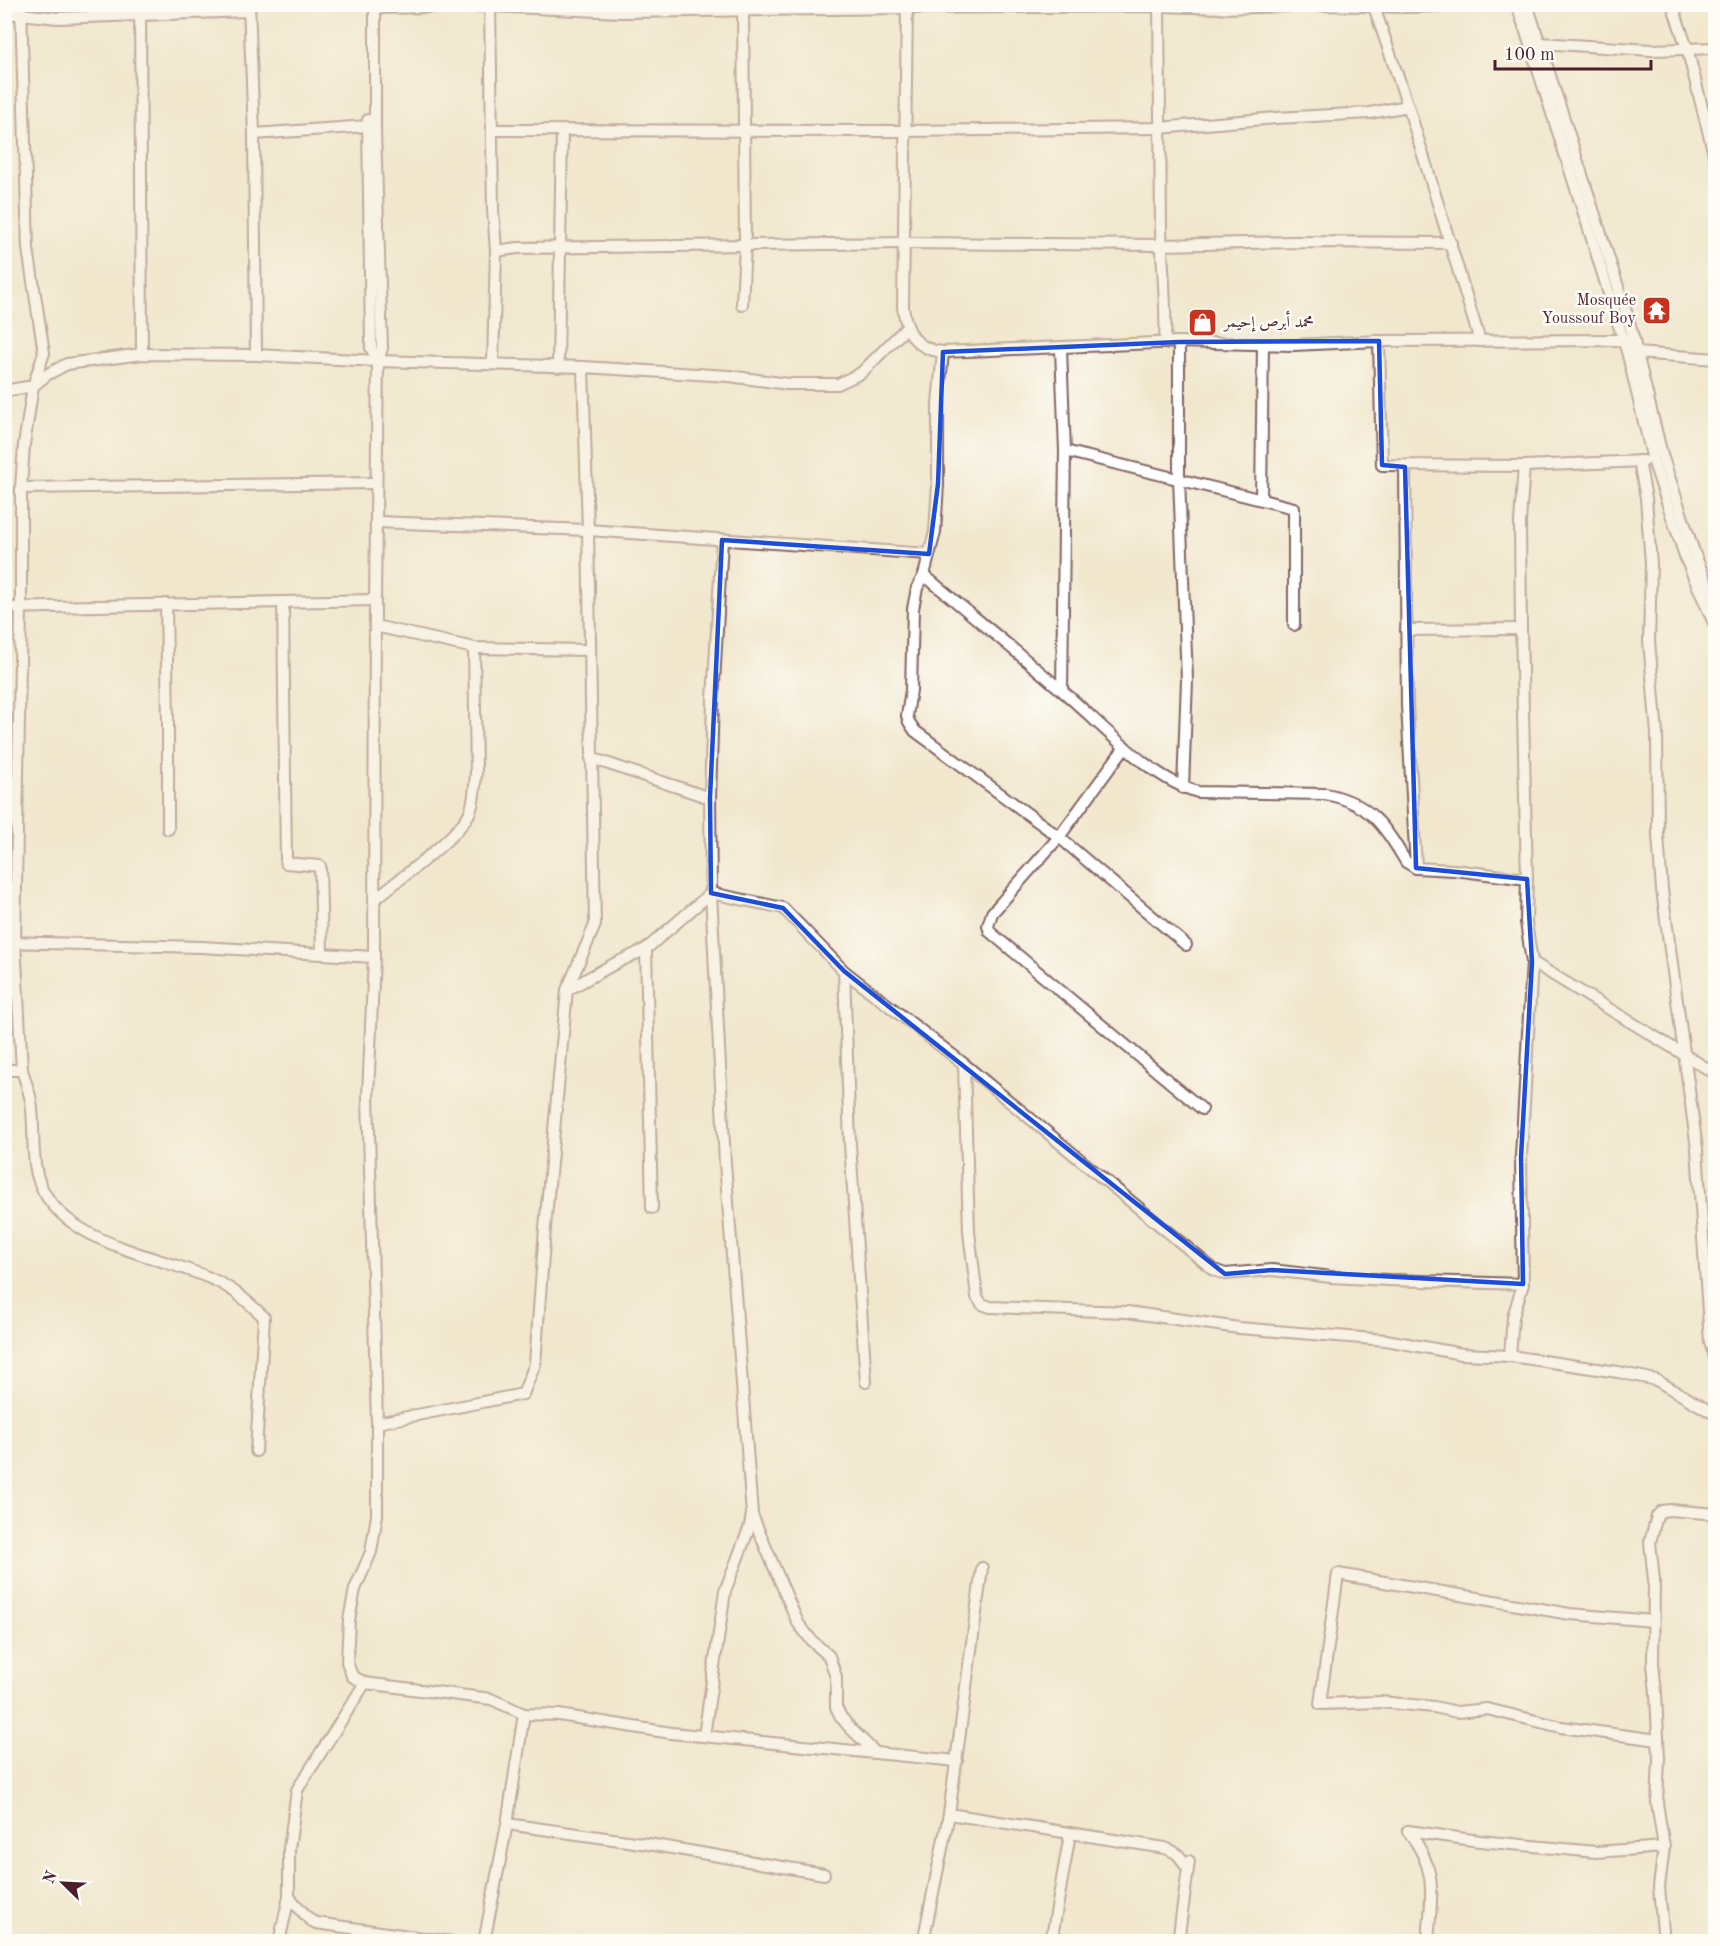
<svg xmlns="http://www.w3.org/2000/svg" width="1720" height="1946" viewBox="0 0 1720 1946" font-family="'Old Standard TT',Amiri,serif">
  <style>
    .lines { fill: none; stroke-linecap: round; stroke-linejoin: round }
    .minor-casing { stroke: #846564; stroke-width: 14 }
    .minor { stroke: #fff; stroke-width: 10 }
    .marked { fill: none; stroke: #1d4ed8; stroke-width: 4.5; stroke-linejoin: round }
    .labels { text-anchor: middle; dominant-baseline: central; stroke-width: 5; stroke-linejoin: round; paint-order: stroke }
    .poi-label { font-size: 16px; fill: #4a1f2b; stroke: #fdfcf7; text-anchor: end }
  </style>
  <rect width="100%" height="100%" fill="#fdfcf7"/>
  <filter id="ink" filterUnits="userSpaceOnUse"><feTurbulence type="fractalNoise" baseFrequency=".0167" numOctaves="2"/><feDisplacementMap in="SourceGraphic" scale="12" xChannelSelector="R" yChannelSelector="G"/><feConvolveMatrix kernelMatrix="1 2 1 2 8 2 1 2 1" color-interpolation-filters="sRGB"/></filter>
  <filter id="wash" filterUnits="userSpaceOnUse"><feTurbulence type="fractalNoise" baseFrequency=".008" numOctaves="4" result="noise"/><feDisplacementMap in="SourceGraphic" scale="24" xChannelSelector="R" yChannelSelector="G"/><feGaussianBlur stdDeviation="1.35" result="paint"/><feColorMatrix in="noise" values="0 0 0 0 0 0 0 0 0 0 0 0 0 0 0 0 0 1.4 0 .05"/><feComposite in="paint" operator="in"/></filter>
  <g filter="url(#wash)">
    <rect width="100%" height="100%" fill="#f1e7cd"/>
  </g>
  <g filter="url(#ink)">
    <g class="lines">
      <defs>
        <g id="minor">
          <path d="M140 4 142 354"/>
          <path d="M249 4 254 134 256 355"/>
          <path d="M375 4V131L382 348 378 361 375 600 374 957 368 1096 377 1423V1515L371 1552 355 1589 349 1620 347 1662 352 1676 365 1683 491 1699 524 1714 559 1715 671 1733 957 1761"/>
          <path d="M490 4 493 210 496 251 493 364"/>
          <path d="M907 4 903 308C907 333 915 349 943 352"/>
          <path d="M1159 4C1159 79 1160 154 1161 229 1162 267 1167 305 1165 343"/>
          <path d="M1373 4 1408 106 1480 341"/>
          <path d="M1517 4 1587 223 1628 355 1653 460 1686 559 1716 628"/>
          <path d="M1527 4 1629 321 1662 455 1695 555 1716 605"/>
          <path d="M1672 4 1687 48 1716 162"/>
          <path d="M375 8 490 6 620 12 907 8 1159 6 1224 8 1316 5 1408 7 1499 4"/>
          <path d="M4 14H20L58 18 249 11"/>
          <path d="M1540 43 1651 50 1716 48"/>
          <path d="M368 120 371 348 378 361"/>
          <path d="M492 130 905 131 1159 128 1276 118 1370 113 1408 106"/>
          <path d="M254 134 368 126"/>
          <path d="M496 251 518 248 903 243 1162 245 1291 242 1451 243"/>
          <path d="M742 305 745 244 743 4"/>
          <path d="M1379 341 1382 465 1524 466 1644 461"/>
          <path d="M1179 342V478L1187 680 1183 788"/>
          <path d="M1061 349 1065 451 1062 690"/>
          <path d="M1637 353 1716 359"/>
          <path d="M558 367 562 131"/>
          <path d="M4 391 33 386 48 374 67 364 142 354 256 355 378 361 583 367 729 376 788 384H838L861 373 907 327"/>
          <path d="M1065 451 1294 508V625"/>
          <path d="M1639 461 1646 498 1651 564 1649 641 1657 734 1658 835 1662 890 1697 1149 1710 1342 1716 1361"/>
          <path d="M1405 467 1407 705 1416 868"/>
          <path d="M21 488 376 483"/>
          <path d="M1261 499 1263 344"/>
          <path d="M376 522 588 530 929 554"/>
          <path d="M924 575C969 613 1015 650 1060 689 1100 722 1148 778 1198 792L1326 794C1370 803 1385 826 1406 862L1416 868 1454 870 1527 879"/>
          <path d="M283 602 286 863 320 866 322 954"/>
          <path d="M166 604 168 722V829"/>
          <path d="M4 608 375 600"/>
          <path d="M375 626 474 648 589 650"/>
          <path d="M1406 630 1521 629"/>
          <path d="M1125 747 1059 837 992 913 988 926 990 932 1202 1109"/>
          <path d="M591 758 710 798 711 893 725 1163 752 1514 750 1526 725 1591 704 1736"/>
          <path d="M710 798 713 700 722 540"/>
          <path d="M374 900C397 880 463 835 471 809 475 797 475 784 476 772L474 648"/>
          <path d="M4 942 201 947 374 957"/>
          <path d="M1186 945 1059 837 915 731 909 722 907 716 911 690 913 609 917 588 924 575 935 532 938 484V403L943 352 1179 342 1293 345 1379 341 1634 340"/>
          <path d="M646 949 652 1208"/>
          <path d="M1532 962 1716 1074"/>
          <path d="M844 971 850 1144 866 1382"/>
          <path d="M567 990 616 963 646 949 711 893 783 908 844 971 964 1064 1214 1270 1225 1274 1272 1270 1331 1277 1388 1280 1523 1284 1513 1317 1510 1356 1618 1372 1656 1380 1716 1415"/>
          <path d="M964 1064 969 1232 977 1297 982 1304 990 1307 1127 1312 1239 1328 1386 1340 1462 1354 1510 1356"/>
          <path d="M4 1070H22L15 942 21 607V488L24 445 33 386 44 353 28 249 21 4"/>
          <path d="M22 1070C25 1080 29 1091 31 1101 35 1125 31 1151 37 1175 56 1244 157 1254 212 1279 233 1288 248 1302 264 1317L256 1451"/>
          <path d="M1523 1284 1521 1157 1532 962 1526 922 1527 879 1521 629 1520 522 1524 466"/>
          <path d="M377 1423 523 1394 535 1364 545 1228 567 990 595 925 588 530 583 367"/>
          <path d="M752 1515 798 1623 812 1641 829 1656 836 1677V1707L841 1717 851 1729 876 1753"/>
          <path d="M1653 1621 1570 1614 1338 1574 1320 1704 1380 1702 1434 1707 1457 1712 1487 1709 1561 1727 1658 1740"/>
          <path d="M949 1814 1165 1848C1176 1852 1180 1855 1185 1865L1189 1861 1178 1942"/>
          <path d="M507 1824 648 1844 824 1874"/>
          <path d="M1408 1831 1480 1841 1596 1852 1664 1847"/>
          <path d="M1408 1831C1439 1870 1431 1895 1428 1942"/>
          <path d="M289 1897 310 1920 316 1923 452 1942"/>
          <path d="M279 1942 289 1897V1849L297 1790 365 1683"/>
          <path d="M484 1942 507 1824 524 1714"/>
          <path d="M923 1942 949 1814 982 1568"/>
          <path d="M1051 1942 1070 1834"/>
          <path d="M1664 1942 1659 1887 1664 1847 1657 1803 1659 1759 1656 1693 1653 1664 1654 1580 1650 1542 1657 1516 1662 1511 1670 1510 1716 1514"/>
        </g>
      </defs>
      <use href="#minor" class="minor-casing"/>
      <use href="#minor" class="minor"/>
    </g>
  </g>
  <path d="M0 0H1720V1946H0ZM1379 341 1382 465 1405 467 1416 868 1527 879 1532 962 1521 1157 1523 1284 1272 1270 1225 1274 844 971 783 908 711 893 710 798 722 540 929 554 938 484 943 352 1179 342Z" fill="#f1e7cd" fill-opacity=".55" fill-rule="evenodd"/>
  <path class="marked" d="M1379 341 1382 465 1405 467 1416 868 1527 879 1532 962 1521 1157 1523 1284 1272 1270 1225 1274 844 971 783 908 711 893 710 798 722 540 929 554 938 484 943 352 1179 342Z"/>
  <defs>
    <symbol id="temple-square" viewBox="-11 -11 22 22"><rect x="-9" y="-9" width="18" height="18" rx="4" fill="#c8321e" stroke="#fdfcf7"/><path d="M0-6L5-2H3V0L6.5 2.5H4V6H1.5V3h-3V6H-4V2.5H-6.5L-3 0V-2H-5Z" fill="#fff"/></symbol>
    <symbol id="shop-square" viewBox="-11 -11 22 22"><rect x="-9" y="-9" width="18" height="18" rx="4" fill="#c8321e" stroke="#fdfcf7"/><path d="M-5-2.5h2.3a2.7 3.5 0 0 1 5.4 0H5L5.5 6h-11ZM-1.5-2.5h3a1.5 2.3 0 0 0-3 0Z" fill="#fff"/></symbol>
  </defs>
  <g fill-rule="evenodd">
    <use href="#temple-square" x="1640" y="294" width="33" height="33"/>
    <use href="#shop-square" x="1186" y="306" width="33" height="33"/>
  </g>
  <g class="labels">
    <g class="poi-label">
      <text x="1636" y="301">Mosquée<tspan x="1636" dy="18">Youssouf Boy</tspan></text>
      <text x="1224" y="323" text-anchor="start">محمد أبرص إحيمر</text>
    </g>
  </g>
  <rect width="1720" height="1946" fill="none" stroke="#fdfcf7" stroke-width="24"/>
  <g transform="translate(63 1883) rotate(294)" stroke="#fdfcf7" stroke-width="4.5" paint-order="stroke">
  <path d="M0-4.5L10 22L0 15L-10 22Z" fill="#4a1f2b"/>
  <text y="-9" font-size="16" font-weight="bold" text-anchor="middle" fill="#4a1f2b">N</text>
  </g>
  <path d="M1495 60v9h156v-9" fill="none" stroke="#4a1f2b" stroke-width="3"/>
  <text x="1504" y="60" font-size="18" fill="#4a1f2b" stroke="#fdfcf7" stroke-width="4.5" paint-order="stroke">100 m</text>
</svg>
